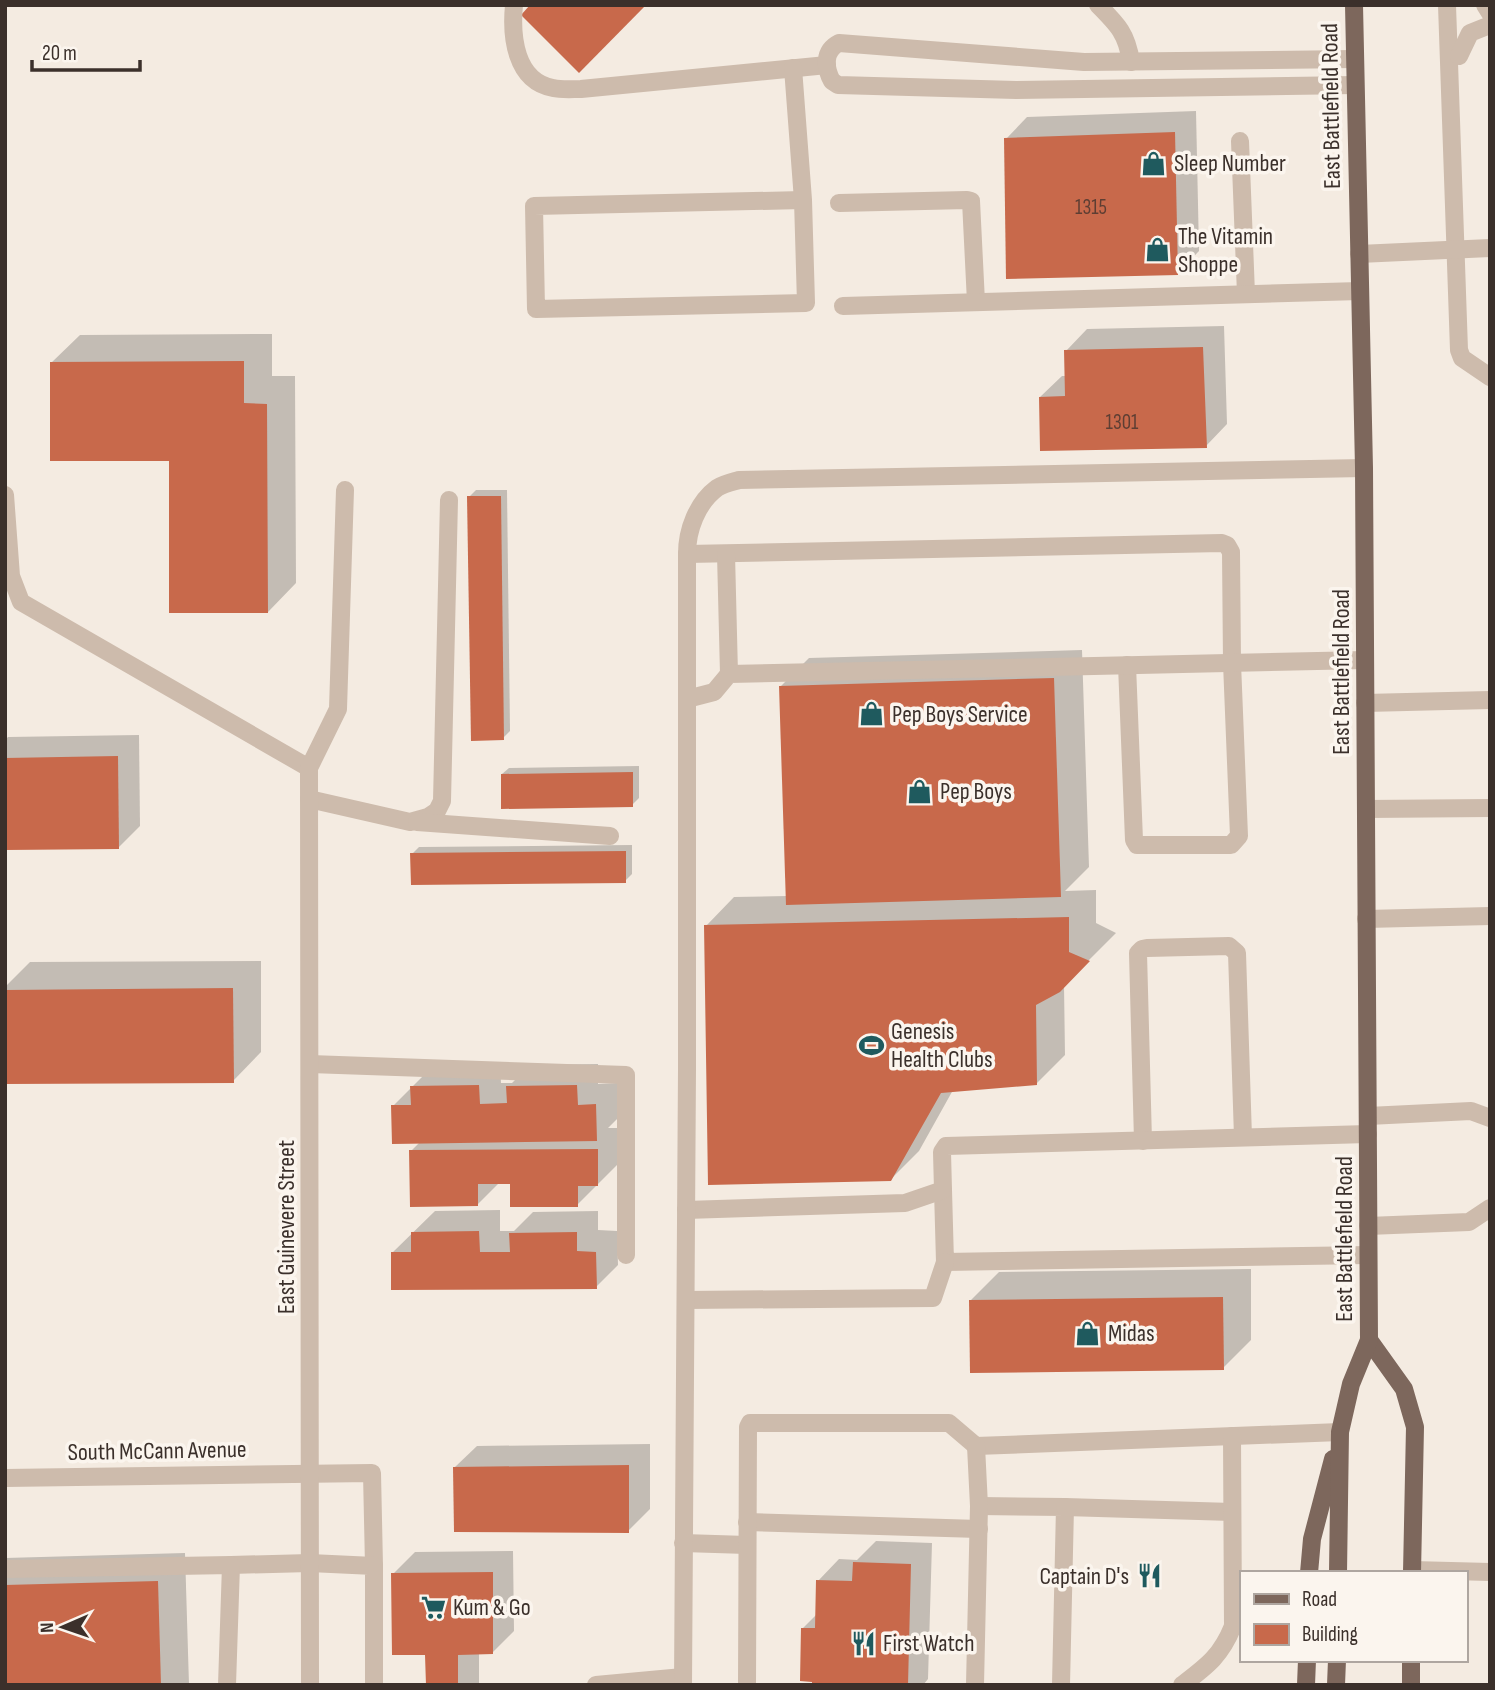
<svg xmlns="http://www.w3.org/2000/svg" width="1495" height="1690" viewBox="0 0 1495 1690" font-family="'Sofia Sans Condensed',sans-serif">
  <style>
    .shadow { fill: #0003 }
    .building { fill: #c8694b }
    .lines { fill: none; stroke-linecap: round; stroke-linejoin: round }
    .minor { stroke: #cdbbac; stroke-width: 18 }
    .major { stroke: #7d675c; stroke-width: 18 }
    .labels { text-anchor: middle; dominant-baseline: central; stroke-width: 7; stroke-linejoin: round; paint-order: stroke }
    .number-label { font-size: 21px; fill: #5e3e33 }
    .street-label { font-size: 24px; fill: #3b302b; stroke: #fbf5ee }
    .poi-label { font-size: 24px; fill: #3b302b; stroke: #fbf5ee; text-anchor: start }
  </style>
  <rect width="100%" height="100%" fill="#f4ebe1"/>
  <g class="shadow">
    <path d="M1196 111 1199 251 1178 273 1006 139 1027 117Z"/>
    <path d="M1224 326 1227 424 1206 446 1040 397 1062 376H1066V351L1087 329Z"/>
    <path d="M272 334V376H295L296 583 268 612 171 459 51 363 80 335Z"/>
    <path d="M476 490H507L510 731 503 738 469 497Z"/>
    <path d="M1082 650 1089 867 1065 891 1096 890V923L1116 933 1064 985 1065 1055 1037 1083 953 1090 919 1151 890 1180 706 926 734 897 787 896 781 686 809 658Z"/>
    <path d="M139 735 140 826 118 848 5 849V740L8 737Z"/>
    <path d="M639 766V798L632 805 502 774 509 768Z"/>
    <path d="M632 845V874L625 881 412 854 419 847Z"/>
    <path d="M261 961V1052L233 1081 5 1083V987L30 962Z"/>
    <path d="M598 1064V1084L617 1083 618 1118 608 1128H619V1163L577 1205 511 1182 499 1183 477 1205 411 1151 420 1142 393 1106 434 1065H500L501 1083H512L530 1065Z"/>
    <path d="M500 1210V1231H514L533 1212 598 1211V1230L617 1231 618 1265 596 1287 393 1252 435 1211Z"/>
    <path d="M1251 1269V1340L1223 1368 971 1300 999 1272Z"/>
    <path d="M650 1444V1509L628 1531 455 1467 477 1446Z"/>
    <path d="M876 1541 932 1543 928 1679 923 1685H813L803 1628 817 1614 818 1581 839 1559 857 1560Z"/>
    <path d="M513 1551 514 1631 492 1653H479V1685H427V1653L393 1574 415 1552Z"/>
    <path d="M185 1553 189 1685H5V1558Z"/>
  </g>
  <g class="building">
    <path d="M530 5H646L579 73 521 15Z"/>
    <path d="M1175 132 1178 275 1006 279 1004 138Z"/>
    <path d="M1203 347 1207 448 1040 451 1039 397 1065 396 1064 350Z"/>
    <path d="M244 361V403L267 404 268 613H169V461H50V362Z"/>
    <path d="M467 496H501L504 740 471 741Z"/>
    <path d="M1054 678 1061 897 786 905 779 686Z"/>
    <path d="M118 756 119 849 5 850V758Z"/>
    <path d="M633 772V807L501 809V774Z"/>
    <path d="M626 851V883L411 885 410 853Z"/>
    <path d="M1069 917V952L1090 961 1060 992 1036 1005 1037 1085 941 1093 891 1181 708 1185 704 925Z"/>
    <path d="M233 988 234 1083 5 1084V990Z"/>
    <path d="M479 1085 480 1104 507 1103 506 1086 577 1085 578 1105 596 1104 597 1141 392 1144 391 1105H411L410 1086Z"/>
    <path d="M598 1149V1186H578V1207H510V1184H478V1206L410 1207 409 1150Z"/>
    <path d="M479 1231 480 1252H510L509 1233 577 1232V1251L596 1252 597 1289 391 1290V1252H411V1232Z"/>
    <path d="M1223 1297 1224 1370 970 1373 969 1300Z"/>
    <path d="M629 1465V1533L454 1532 453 1467Z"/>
    <path d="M853 1562 911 1564 908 1685H812V1682L800 1681 801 1628H815L816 1580 852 1581Z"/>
    <path d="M493 1572V1654L458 1655V1685H426L425 1655H392L391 1573Z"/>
    <path d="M158 1581 161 1685H5V1585Z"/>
  </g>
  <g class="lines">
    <g class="minor">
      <path d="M514 5C511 36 515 81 553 88 562 90 572 89 581 89L827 65"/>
      <path d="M1098 5C1118 25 1127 34 1131 62"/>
      <path d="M1447 5 1459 350 1462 358 1490 377"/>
      <path d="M1485 5 1490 13"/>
      <path d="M1459 56 1470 33 1490 25"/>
      <path d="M1355 59 1084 62 839 43C823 51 825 68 832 81L838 85 1016 90 1355 85"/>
      <path d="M793 68 803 200 534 206 536 309 806 303 803 200"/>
      <path d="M1240 141 1246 294"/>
      <path d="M839 203 967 200 971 201 976 302"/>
      <path d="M1359 254 1490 248"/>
      <path d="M843 306 1360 291"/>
      <path d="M5 495 11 576 21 602 309 768"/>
      <path d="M687 554 1222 543 1227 545 1231 552 1232 663 1239 836 1231 845H1137L1134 840 1127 665"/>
      <path d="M726 554 729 674"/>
      <path d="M687 699 714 692 729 674 1365 660"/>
      <path d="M1365 703 1490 700"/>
      <path d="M309 799 410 822 428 817 437 811 442 801 449 500"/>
      <path d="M1366 809 1490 808"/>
      <path d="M417 822 610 836"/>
      <path d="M1366 919 1490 916"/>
      <path d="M310 1064 626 1075V1255"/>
      <path d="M1368 1116 1471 1111 1490 1118"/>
      <path d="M1143 1141 1138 953 1142 949 1147 948 1229 946 1237 953 1243 1137"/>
      <path d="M943 1190 945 1262 1368 1255"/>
      <path d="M686 1210 905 1203 943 1190 942 1152 946 1146 1368 1134"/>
      <path d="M1368 1226 1469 1222 1490 1208"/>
      <path d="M686 1300 933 1298 945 1262"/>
      <path d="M5 1478 372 1473 374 1566"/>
      <path d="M979 1506 1065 1507 1061 1685"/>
      <path d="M1065 1507 1232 1512"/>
      <path d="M747 1522 979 1529"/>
      <path d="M683 1543 747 1545"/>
      <path d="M231 1565 310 1563 374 1566V1685"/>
      <path d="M5 1569 231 1565 227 1685"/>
      <path d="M1412 1570 1490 1572"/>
      <path d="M310 1685 309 768 338 709 345 490"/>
      <path d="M596 1685 683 1677"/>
      <path d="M683 1685 687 1069V554C687 530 697 503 717 488 723 484 732 482 739 480L1364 468"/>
      <path d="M747 1685 748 1427 750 1423H949L976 1446 1340 1432"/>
      <path d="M975 1685 979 1506 976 1446"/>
      <path d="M1182 1685C1207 1666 1221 1656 1233 1626L1232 1436"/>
    </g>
    <g class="major">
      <path d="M1369 1340 1404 1389 1415 1427 1412 1573"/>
      <path d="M1309 1573 1312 1539 1333 1459"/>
      <path d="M1338 1573 1340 1432 1351 1384 1369 1340 1364 468 1354 5"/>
      <path d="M1306 1685 1307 1660"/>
      <path d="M1336 1685 1337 1660"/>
      <path d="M1411 1685V1660"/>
    </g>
  </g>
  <defs>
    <symbol id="shop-bare" viewBox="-9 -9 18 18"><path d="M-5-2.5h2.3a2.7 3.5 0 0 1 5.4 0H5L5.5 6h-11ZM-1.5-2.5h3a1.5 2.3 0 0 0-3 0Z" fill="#1f5a5e" stroke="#fbf5ee" stroke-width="2.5" paint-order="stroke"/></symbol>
    <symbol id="stadium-bare" viewBox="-9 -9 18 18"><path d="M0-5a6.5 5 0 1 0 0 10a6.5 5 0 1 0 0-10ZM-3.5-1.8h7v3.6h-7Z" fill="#1f5a5e" stroke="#fbf5ee" stroke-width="2.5" paint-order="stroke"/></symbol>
    <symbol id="restaurant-bare" viewBox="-9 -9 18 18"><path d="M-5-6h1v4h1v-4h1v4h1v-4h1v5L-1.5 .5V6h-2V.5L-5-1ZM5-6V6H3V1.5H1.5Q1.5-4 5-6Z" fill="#1f5a5e" stroke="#fbf5ee" stroke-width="2.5" paint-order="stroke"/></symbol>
    <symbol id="supermarket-bare" viewBox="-9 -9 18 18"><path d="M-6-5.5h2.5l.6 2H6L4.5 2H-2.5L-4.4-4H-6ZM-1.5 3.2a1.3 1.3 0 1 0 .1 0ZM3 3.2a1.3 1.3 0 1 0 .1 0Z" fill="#1f5a5e" stroke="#fbf5ee" stroke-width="2.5" paint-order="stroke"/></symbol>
  </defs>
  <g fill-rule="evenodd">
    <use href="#shop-bare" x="1136" y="146" width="35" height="35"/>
    <use href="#shop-bare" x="1140" y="232" width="35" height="35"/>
    <use href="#shop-bare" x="854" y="696" width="35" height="35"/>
    <use href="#shop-bare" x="902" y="774" width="35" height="35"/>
    <use href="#stadium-bare" x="854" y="1028" width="35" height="35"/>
    <use href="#shop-bare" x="1070" y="1316" width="35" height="35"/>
    <use href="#restaurant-bare" x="1132" y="1558" width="35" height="35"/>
    <use href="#supermarket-bare" x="416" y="1590" width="35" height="35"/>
    <use href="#restaurant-bare" x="846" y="1626" width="35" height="35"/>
  </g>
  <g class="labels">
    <g class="number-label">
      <text x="1091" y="207">1315</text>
      <text x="1122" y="422">1301</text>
    </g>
    <g class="street-label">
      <text transform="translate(1331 106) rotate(-91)">East Battlefield Road</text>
      <text transform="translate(1341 672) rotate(-90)">East Battlefield Road</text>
      <text transform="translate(286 1227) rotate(-90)">East Guinevere Street</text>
      <text transform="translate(1344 1239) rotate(-90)">East Battlefield Road</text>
      <text transform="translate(157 1451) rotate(-1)">South McCann Avenue</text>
    </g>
    <g class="poi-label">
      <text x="1174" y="163">Sleep Number</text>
      <text x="1178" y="236">The Vitamin<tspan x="1178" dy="28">Shoppe</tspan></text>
      <text x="892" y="714">Pep Boys Service</text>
      <text x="940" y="791">Pep Boys</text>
      <text x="891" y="1031">Genesis<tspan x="891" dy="28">Health Clubs</tspan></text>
      <text x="1108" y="1333">Midas</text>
      <text x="1129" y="1576" text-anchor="end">Captain D's</text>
      <text x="453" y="1607">Kum &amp; Go</text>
      <text x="883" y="1643">First Watch</text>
    </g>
  </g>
  <rect width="1495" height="1690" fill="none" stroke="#3b302b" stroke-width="14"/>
  <rect x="1240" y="1571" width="228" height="91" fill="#fbf5ee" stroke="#aea6a0" stroke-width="2"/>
  <rect x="1254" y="1594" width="35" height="10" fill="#7d675c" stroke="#aea6a0" stroke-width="2"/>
  <text x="1302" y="1606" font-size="21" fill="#3b302b">Road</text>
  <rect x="1254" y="1624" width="35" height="21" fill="#c8694b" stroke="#aea6a0" stroke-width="2"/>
  <text x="1302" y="1641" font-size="21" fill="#3b302b">Building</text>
  <g transform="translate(63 1627) rotate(268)" stroke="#fbf5ee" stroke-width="5" paint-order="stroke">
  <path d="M0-5L12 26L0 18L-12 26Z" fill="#3b302b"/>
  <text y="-10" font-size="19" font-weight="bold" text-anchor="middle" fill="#3b302b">N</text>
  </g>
  <path d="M32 60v10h108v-10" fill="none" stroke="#3b302b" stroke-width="3.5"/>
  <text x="42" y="60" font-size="21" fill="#3b302b" stroke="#fbf5ee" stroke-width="5" paint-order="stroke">20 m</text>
</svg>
